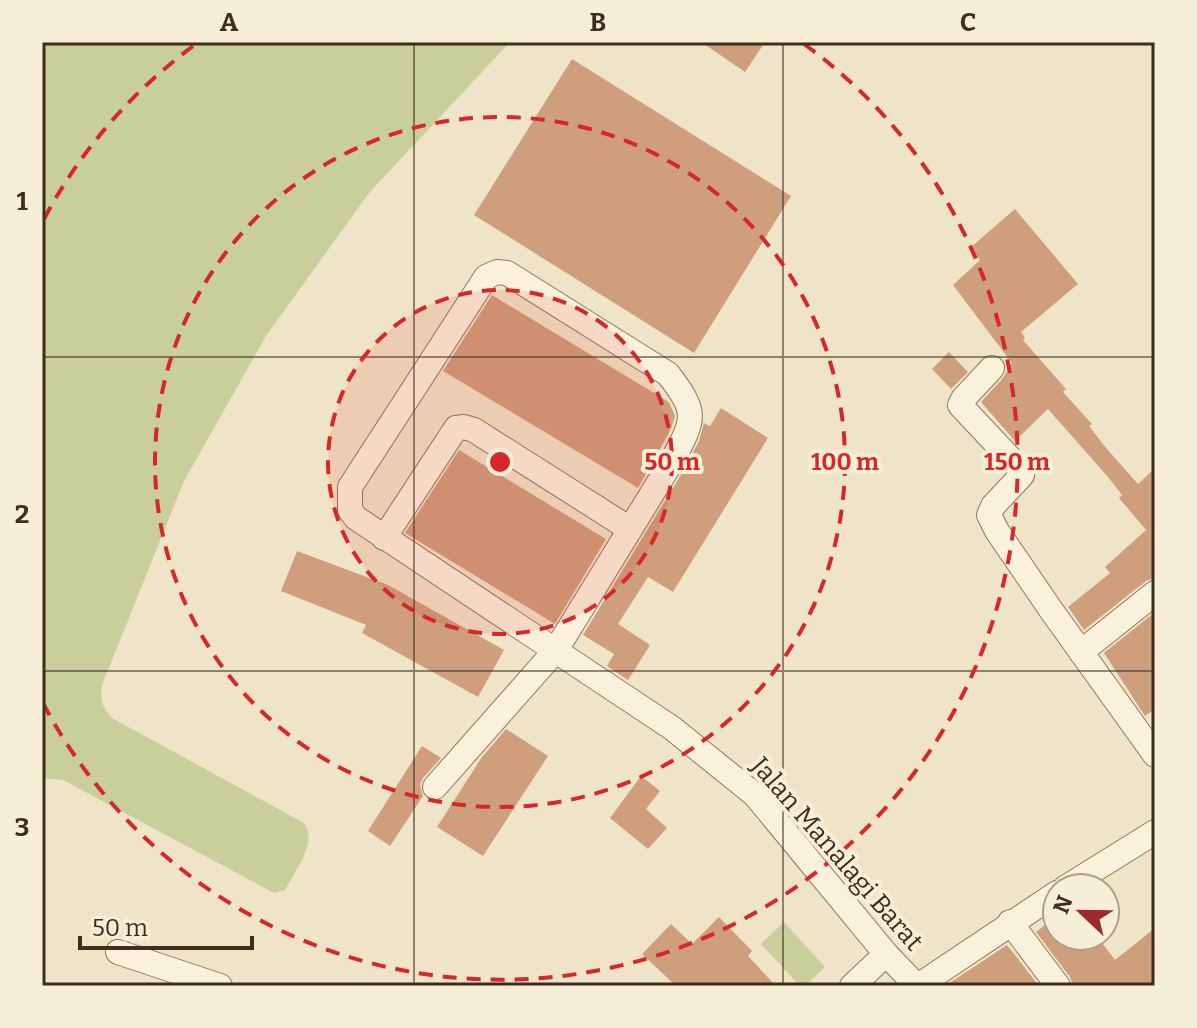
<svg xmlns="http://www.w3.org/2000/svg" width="1197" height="1028" viewBox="0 0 1197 1028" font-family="Bitter,serif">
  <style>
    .green { fill: #c9cf9b }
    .building { fill: #cf9f7d }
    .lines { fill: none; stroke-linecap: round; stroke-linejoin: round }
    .minor-casing { stroke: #8d765c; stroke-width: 26 }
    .minor { stroke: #faf1dc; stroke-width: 24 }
    .grid { fill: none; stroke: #3d2e20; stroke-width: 2; stroke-opacity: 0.55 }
    .ring { fill: none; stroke: #d62828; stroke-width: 4; stroke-dasharray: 14 10 }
    .labels { text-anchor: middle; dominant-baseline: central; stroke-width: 8; stroke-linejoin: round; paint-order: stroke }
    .street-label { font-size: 26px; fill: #3d2e20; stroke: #f7eed8 }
    .centre { fill: #d62828; stroke: #f7eed8; stroke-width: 4 }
    .ring-label { font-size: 24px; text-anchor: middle; font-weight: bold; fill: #d62828; stroke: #f7eed8; stroke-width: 8; stroke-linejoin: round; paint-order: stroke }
    .neatline { fill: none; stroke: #3d2e20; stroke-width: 3 }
    .grid-label { font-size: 26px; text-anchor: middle; font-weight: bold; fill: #3d2e20 }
  </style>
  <rect width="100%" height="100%" fill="#f0e4c8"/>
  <g class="green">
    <path d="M42 42H510L369 193 266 336 184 481 102 685C100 700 102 707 112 718L304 823C318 842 295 871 285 890L274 893 63 780 42 778Z"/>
    <path d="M784 922 825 967 805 986H800L761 944Z"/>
  </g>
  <g class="building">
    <path d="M701 42H765L745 72Z"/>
    <path d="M572 59 791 196 694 353 474 215Z"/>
    <path d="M1015 209 1078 284 1021 332 1025 338 1023 340 1066 389 1063 392 1092 424 1089 426 1106 448 1138 484 1155 468V578L1146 581 1084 630 1068 607 1110 573 1105 567 1146 530 1119 498 1122 495 1108 477 1048 409 1015 441 981 402 1003 378 1012 363 953 285 980 260 970 248Z"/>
    <path d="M492 295 669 402 675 416 671 429 638 488 443 371Z"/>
    <path d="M949 352 968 372 951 389 932 369Z"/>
    <path d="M721 408 768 438 673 592 648 577 618 624 650 645 628 680 607 666 614 654 583 635 685 468 699 441 704 423 710 426Z"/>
    <path d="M459 450 606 539 555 624 405 533Z"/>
    <path d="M297 551 388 585 504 650 478 697 362 633 366 625 281 591Z"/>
    <path d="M1155 612V709L1145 716 1104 653Z"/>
    <path d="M506 729 548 756 483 856 437 827 482 757Z"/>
    <path d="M422 746 441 758 423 778 420 785 423 796 390 846 368 831Z"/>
    <path d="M641 776 660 791 646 809 667 828 648 849 610 818Z"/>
    <path d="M719 917 752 951 748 956 776 986H676L642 954 671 924 692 944Z"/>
    <path d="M1050 921 1057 930V936H1097L1115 960 1155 928V986H1073L1070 977 1036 932Z"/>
    <path d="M1007 945 1039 986H945Z"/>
  </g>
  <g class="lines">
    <defs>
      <g id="minor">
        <path d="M992 368 963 399 960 405 1021 470 1022 475 993 506 989 515 997 531 1051 610 1155 755"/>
        <path d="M384 538 456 428 464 427 474 430 630 529"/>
        <path d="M1081 652 1155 593"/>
        <path d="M435 787 556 650 672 461C695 418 698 413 668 374L507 273 497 272 486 277 350 487V510L356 518 672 728 755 795 886 954 917 986"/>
        <path d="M1065 888 1155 832"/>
        <path d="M1010 922 1058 986"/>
        <path d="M118 952 220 986"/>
        <path d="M852 986 886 954"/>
        <path d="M918 986 1057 893"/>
      </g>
    </defs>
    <use href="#minor" class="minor-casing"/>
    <use href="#minor" class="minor"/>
  </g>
  <path class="grid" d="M414 42V986M783 42V986M42 357H1155M42 671H1155"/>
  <circle cx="500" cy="462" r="172" fill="#d62828" fill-opacity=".12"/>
  <g class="ring">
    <circle cx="500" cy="462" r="172"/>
    <circle cx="500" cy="462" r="345"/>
    <path d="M44 219A517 517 0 0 1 196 44M804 44A517 517 0 1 1 44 705"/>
  </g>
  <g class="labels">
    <g class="street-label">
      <text transform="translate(837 854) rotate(49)">Jalan Manalagi Barat</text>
    </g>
  </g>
  <circle cx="500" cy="462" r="12" class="centre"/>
  <g class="ring-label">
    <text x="672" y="470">50 m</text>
    <text x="845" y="470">100 m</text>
    <text x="1017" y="470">150 m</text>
  </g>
  <rect width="1197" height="1028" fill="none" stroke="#f7eed8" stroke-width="88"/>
  <g transform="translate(1081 912) rotate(292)"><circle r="38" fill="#f7eed8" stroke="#ada18e" stroke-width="2"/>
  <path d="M0-6L14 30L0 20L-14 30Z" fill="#9e2a2b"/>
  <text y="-12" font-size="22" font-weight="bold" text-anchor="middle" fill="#3d2e20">N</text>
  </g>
  <path d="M80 936v12h172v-12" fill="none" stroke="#3d2e20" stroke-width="4"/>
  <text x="92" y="936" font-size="24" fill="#3d2e20" stroke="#f7eed8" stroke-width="6" paint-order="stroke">50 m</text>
  <rect x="44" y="44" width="1109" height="940" class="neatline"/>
  <g class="grid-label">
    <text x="229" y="31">A</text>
    <text x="598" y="31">B</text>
    <text x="968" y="31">C</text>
    <text x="22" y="210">1</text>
    <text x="22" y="523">2</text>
    <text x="22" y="836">3</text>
  </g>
</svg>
